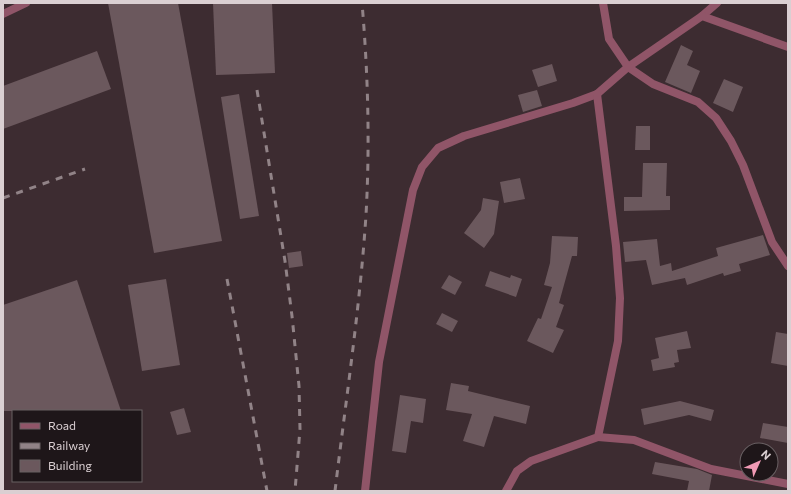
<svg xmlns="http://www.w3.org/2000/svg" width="791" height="494" viewBox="0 0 791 494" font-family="Commissioner,sans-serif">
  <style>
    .building { fill: #6b585d }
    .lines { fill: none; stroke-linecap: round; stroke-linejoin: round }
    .service { stroke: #905568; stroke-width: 8 }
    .minor { stroke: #905568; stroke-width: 8 }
    .rail { stroke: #918387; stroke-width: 3; stroke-dasharray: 7 7; stroke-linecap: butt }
  </style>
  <rect width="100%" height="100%" fill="#3d2c31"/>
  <g class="building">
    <path d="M108 3H178L222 241 154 253Z"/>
    <path d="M213 3H272L275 73 216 75Z"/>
    <path d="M681 45 693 51 687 65 700 71 691 93 665 82Z"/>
    <path d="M97 51 111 89 3 129V86Z"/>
    <path d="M552 64 557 81 538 87 532 70Z"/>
    <path d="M724 79 743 87 733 112 713 103Z"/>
    <path d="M537 90 542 106 523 112 518 95Z"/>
    <path d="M239 94 259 216 240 219 221 97Z"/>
    <path d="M636 126H650V150H635Z"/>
    <path d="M643 163H667L666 196H670V210L624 211V197H642Z"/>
    <path d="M520 178 525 199 504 203 500 182Z"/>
    <path d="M483 198 499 201 494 234 484 248 464 233 481 210Z"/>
    <path d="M763 235 770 255 739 264 741 271 724 276 723 273 687 285 685 278 652 285 646 260 625 262 623 242 657 239 660 266 671 263 672 271 718 256 716 248Z"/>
    <path d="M552 236 578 237 577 256H572L559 303 564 305 556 327 564 330 553 353 527 341 538 318 541 319 552 287 544 285 550 263Z"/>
    <path d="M301 251 303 266 289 268 287 253Z"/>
    <path d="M490 271 510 278 511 275 522 279 516 297 485 286Z"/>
    <path d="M449 275 462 282 455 295 441 288Z"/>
    <path d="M166 279 180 365 142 371 128 285Z"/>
    <path d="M77 280 121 411H3V305Z"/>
    <path d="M442 313 458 321 452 332 436 324Z"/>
    <path d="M687 331 691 348 677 350 679 362 674 363 675 367 653 371 651 360 659 358 655 338Z"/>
    <path d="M776 332 788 334V366L771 363Z"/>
    <path d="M451 383 469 386 468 391 530 406 526 424 494 416 484 447 463 441 472 414 446 410Z"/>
    <path d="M400 395 426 399 423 423 411 421 406 453 392 451Z"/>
    <path d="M680 401 714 410 711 421 689 415 644 425 641 409Z"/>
    <path d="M184 408 191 432 177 435 170 412Z"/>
    <path d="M763 423 788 427V443L760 438Z"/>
    <path d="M655 462 697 469 712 475 709 491H687L689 481 652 474Z"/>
  </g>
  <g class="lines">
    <path class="service" d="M598 437 634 440 711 469 788 484"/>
    <g class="minor">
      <path d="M3 14 26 3"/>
      <path d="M702 16 717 3"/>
      <path d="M788 47 702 16 628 67 653 84 698 102 716 118 731 141 743 165 772 242 788 266"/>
      <path d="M365 491 379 362 413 190 422 167 438 148 464 136 573 103 597 94 628 67 609 39 603 3"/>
      <path d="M506 491 517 471 531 461 598 437 618 341 620 298 616 246 597 94"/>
    </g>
    <g class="rail">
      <path d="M257 90 285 261 292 316 299 386 300 429 295 491"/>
      <path d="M3 198 85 169"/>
      <path d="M227 279 267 491"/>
      <path d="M335 491C346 399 360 307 366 215 370 144 368 73 362 3"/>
    </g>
  </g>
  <rect width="791" height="494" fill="none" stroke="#dacfd2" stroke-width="8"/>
  <rect x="12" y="410" width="130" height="72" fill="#1e1619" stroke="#696063"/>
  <rect x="20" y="423" width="20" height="6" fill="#905568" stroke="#696063"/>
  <text x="48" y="430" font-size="12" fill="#dacfd2">Road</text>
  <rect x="20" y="443" width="20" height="6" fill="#918387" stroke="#696063"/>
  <text x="48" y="450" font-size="12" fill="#dacfd2">Railway</text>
  <rect x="20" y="460" width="20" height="12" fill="#6b585d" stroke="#696063"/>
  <text x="48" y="470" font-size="12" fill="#dacfd2">Building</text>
  <g transform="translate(759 462) rotate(45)"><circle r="19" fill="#1e1619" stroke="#696063"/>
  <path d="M0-3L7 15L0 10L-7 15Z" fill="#f09ab5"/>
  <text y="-6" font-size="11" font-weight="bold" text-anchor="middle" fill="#dacfd2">N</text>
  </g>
</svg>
